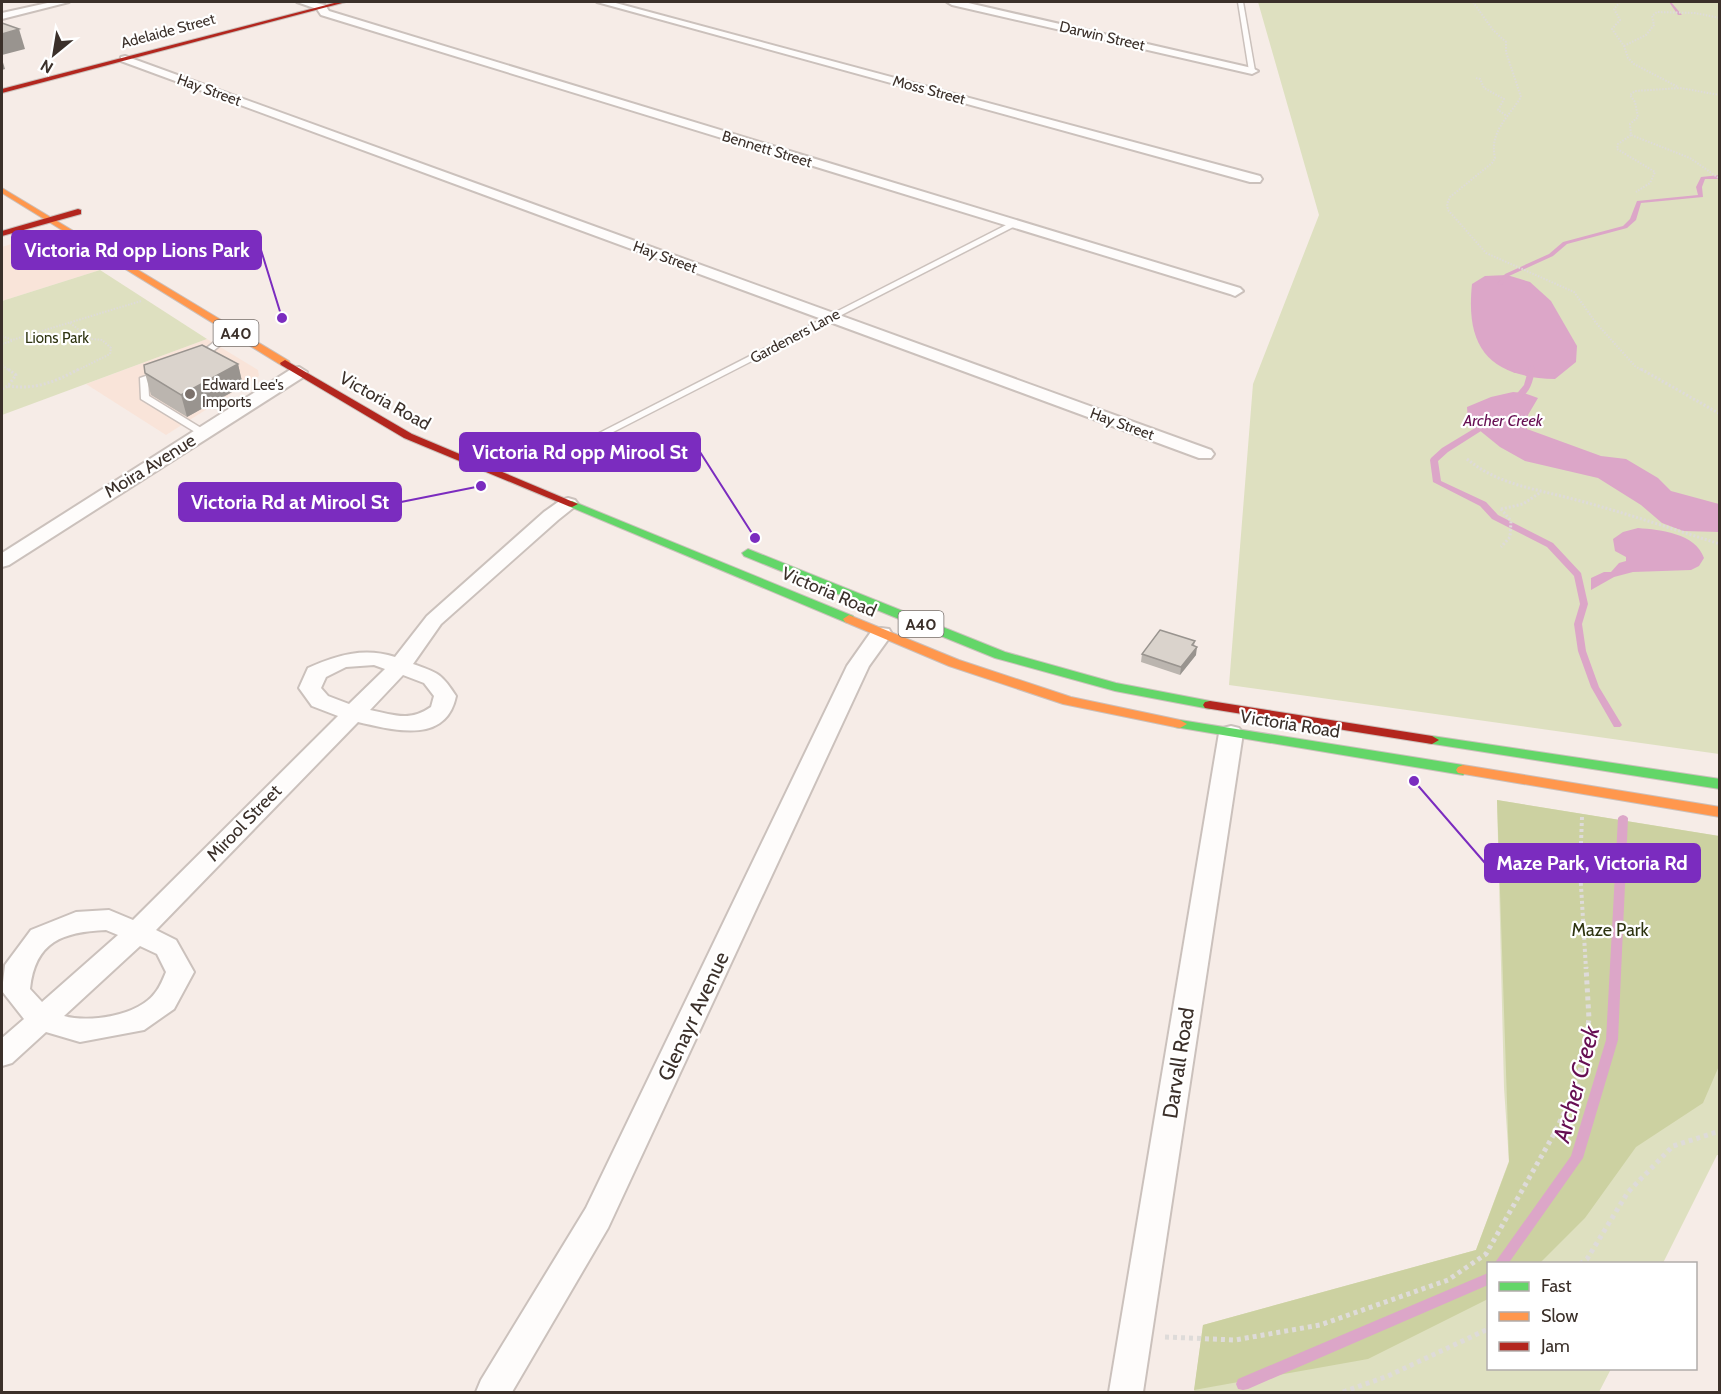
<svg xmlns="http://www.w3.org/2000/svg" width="1721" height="1394" viewBox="0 0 1721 1394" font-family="Cabin,sans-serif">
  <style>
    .built { fill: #f9e4d9 }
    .green { fill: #dee0c0 }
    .forest { fill: #ccd1a1 }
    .water { fill: #dca6c8 }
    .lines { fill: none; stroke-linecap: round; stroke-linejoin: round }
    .stream { fill: #dca6c8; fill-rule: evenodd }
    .lane-casing { stroke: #cbc1bc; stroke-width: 3 }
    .street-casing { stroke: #cbc1bc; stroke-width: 4 }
    .fast-casing { stroke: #cbc1bc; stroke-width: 2 }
    .slow-casing { stroke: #cbc1bc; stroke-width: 2 }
    .jam-casing { stroke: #cbc1bc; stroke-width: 2 }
    .path-far3 { stroke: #dedbd9; stroke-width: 2; stroke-dasharray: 1.5 1.5; stroke-linecap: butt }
    .path-far2 { stroke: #dedbd9; stroke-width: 3; stroke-dasharray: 2 2; stroke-linecap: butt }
    .path-far1 { stroke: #dedbd9; stroke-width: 4; stroke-dasharray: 3 3; stroke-linecap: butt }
    .path { stroke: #dedbd9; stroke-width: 5; stroke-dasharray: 4 4; stroke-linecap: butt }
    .lane { fill: #fefcfb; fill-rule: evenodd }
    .street { fill: #fefcfb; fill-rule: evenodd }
    .fast { fill: #63d668; fill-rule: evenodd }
    .slow { fill: #ff974d; fill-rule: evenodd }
    .jam { fill: #b3261e; fill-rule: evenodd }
    .wall { fill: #bbb5af }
    .shaded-wall { fill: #99948f }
    .building { fill: #dad3cc; stroke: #99948f; stroke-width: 1.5 }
    .poi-dot { fill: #7c726c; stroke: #fff; stroke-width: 2 }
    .labels { text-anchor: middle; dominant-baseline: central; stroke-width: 4.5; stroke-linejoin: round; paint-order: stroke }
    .far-street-label { font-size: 15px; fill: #3b302a; stroke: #fff }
    .far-park-label { font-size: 15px; fill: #2e3410; stroke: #fff }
    .far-poi-label { font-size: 15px; fill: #3b302a; stroke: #fff; text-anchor: start }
    .shield { fill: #fff; stroke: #766e6a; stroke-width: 1.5 }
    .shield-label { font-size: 16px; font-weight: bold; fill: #3b302a }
    .far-water-label { font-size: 16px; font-style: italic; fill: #660e52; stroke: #fff }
    .street-label { font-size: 18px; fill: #3b302a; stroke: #fff }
    .park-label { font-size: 18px; fill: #2e3410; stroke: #fff }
    .near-street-label { font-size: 21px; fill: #3b302a; stroke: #fff }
    .near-water-label { font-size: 24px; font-style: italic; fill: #660e52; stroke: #fff }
    .leader { fill: none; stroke: #7b2cbf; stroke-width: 2 }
    .callout-dot { fill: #7b2cbf; stroke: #fff; stroke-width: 2 }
    .callout { fill: #7b2cbf; stroke: #7b2cbf; stroke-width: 2 }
    .callout-label { font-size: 20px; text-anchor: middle; font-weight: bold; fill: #fff }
  </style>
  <rect width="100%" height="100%" fill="#f6ece7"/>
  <g class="built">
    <path d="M36 236H46L100 270 2 301V247Z"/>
    <path d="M207 339 258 370 259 376 166 435 86 384Z"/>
  </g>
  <g class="green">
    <path d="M1258 2H1719V754L1229 685 1253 384 1319 215Z"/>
    <path d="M100 270 207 339 2 415V301Z"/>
    <path d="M1497 800 1719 836V1155H1717L1663 1263 1488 1264V1368L1611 1369 1599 1392H1194L1203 1325 1476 1250 1509 1161 1504 1088Z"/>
  </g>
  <path class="forest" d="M1497 800 1719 836V1066L1703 1103 1636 1147 1585 1218 1540 1263 1488 1264V1299L1368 1359 1194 1390 1203 1325 1476 1250 1509 1162Z"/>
  <g class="water">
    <path d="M1507 275 1530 282 1551 301 1577 346 1576 362 1555 379C1491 377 1465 350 1472 284L1485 276Z"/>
    <path d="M1513 392 1524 393 1538 398 1528 415 1527 429 1601 456 1626 459 1658 478 1671 491 1719 504V532L1683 531 1662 523 1641 505 1598 478 1525 461 1500 447 1468 421 1467 407 1491 397Z"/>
    <path d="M1638 528C1661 530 1695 533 1704 558L1699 566 1691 570 1633 572 1614 577 1591 590V578L1604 572H1611L1619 563 1626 561V557L1615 551 1613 539 1623 532Z"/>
  </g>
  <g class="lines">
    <g class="stream">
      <path d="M1669 2H1671L1682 15H1678Z"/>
      <path d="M1720 175V179H1705L1702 187 1703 197 1641 203 1636 220 1627 228 1567 244 1553 256 1509 276 1502 285 1497 284 1505 274 1549 254 1563 242 1623 226 1630 219 1637 201 1698 195 1696 187 1701 177Z"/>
      <path d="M1532 365 1535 367C1534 380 1529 399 1514 399V397L1524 385 1529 367Z"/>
      <path d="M1485 422H1488L1492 424 1448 452 1438 461 1441 481 1486 502 1498 515 1553 543 1581 573 1588 604 1582 624 1586 651 1599 687 1622 725 1620 727H1614L1591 687 1578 651 1574 624 1580 604 1574 576 1547 547 1492 519 1480 506 1433 482 1430 460 1431 458 1442 448Z"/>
      <path d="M1623 815 1626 816 1628 818 1618 1040 1583 1158 1508 1264H1494L1571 1156 1606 1040 1618 818 1620 816Z"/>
      <path d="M1488 1273V1285L1248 1389 1243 1390 1238 1389 1236 1384 1238 1379Z"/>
    </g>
    <defs>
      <g id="lane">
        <path d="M1238 2H1243L1255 71 1252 73 1249 71Z"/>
        <path d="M1012 222 1019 224 578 450 575 451 570 448Z"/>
        <path d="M232 328 235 329V333L201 361H195V357Z"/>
        <path d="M160 371 165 374 163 376 148 381 149 396 206 431V435H200L141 399 140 378Z"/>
      </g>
      <g id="street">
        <path d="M52 2H69L2 19V13Z"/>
        <path d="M297 2H312L325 5 329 11 1240 288 1243 291 1235 296 1230 294 321 15 317 9Z"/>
        <path d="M597 2H612L1260 176 1262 179 1260 182H1250Z"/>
        <path d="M947 2H964L1252 68 1258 71 1252 74 952 5Z"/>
        <path d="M125 56 1211 450 1214 454 1211 458H1199L121 61V57Z"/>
        <path d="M299 367 307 372 305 376 9 565 2 567V553L293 368Z"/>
        <path d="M568 498 575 500 578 504 558 520 441 624 413 664C438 673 441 673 456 696 446 745 393 730 358 722L156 930 176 940 194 972 174 1009 144 1030 80 1042 46 1032 12 1063 2 1066V1038L24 1019 2 991 5 965 31 930 76 912 109 910 133 920 338 716 312 706 299 688 308 668C337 655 364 647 395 657L427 616 544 512 561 500ZM374 665 385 669 349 704 328 696 321 688 326 677 346 667ZM403 675 424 683 434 696 431 707C410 722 394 715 370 710ZM106 930 118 935 42 1002 30 989C35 941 63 932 106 930ZM140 946 157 954 166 972C163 979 160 987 155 993 138 1016 89 1023 64 1016Z"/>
        <path d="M881 628 889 629 892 634 869 666 608 1228 512 1392H476L481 1380 586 1208 847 666 873 629Z"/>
        <path d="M1231 726 1239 728 1243 733 1143 1392H1109L1219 733 1223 728Z"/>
      </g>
      <g id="fast">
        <path d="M572 501 853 616 855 619 849 623 845 622 568 506V502Z"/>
        <path d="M748 549 1005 652 1116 683 1210 701 1217 705 1210 709 1115 691 995 658 744 556 742 553Z"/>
        <path d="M1180 720 1463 765 1470 770 1463 775 1175 727 1173 724 1175 721Z"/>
        <path d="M1432 736 1720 779V789L1427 743 1425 740Z"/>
      </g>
      <g id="slow">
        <path d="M2 188 289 361 290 363 289 365H281L2 193Z"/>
        <path d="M849 615 959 660 1071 697 1180 720 1187 724 1180 728 1063 704 949 666 845 622 843 619Z"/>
        <path d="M1463 765 1720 807V817L1458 773 1456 770 1458 767Z"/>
      </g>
      <g id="jam">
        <path d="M338 2H346L2 93V89Z"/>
        <path d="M78 209 81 210V214L2 236V231Z"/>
        <path d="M285 360 412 434 578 504 572 507 568 506 404 438 281 365 280 363Z"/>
        <path d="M1210 701 1432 736 1439 740 1432 744 1205 708 1203 705 1205 702Z"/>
      </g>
    </defs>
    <use href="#lane" class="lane-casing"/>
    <use href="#street" class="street-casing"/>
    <use href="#fast" class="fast-casing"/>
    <use href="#slow" class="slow-casing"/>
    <use href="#jam" class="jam-casing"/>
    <g class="path-far3">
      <path d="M1473 2 1493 30 1506 42V52L1521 97C1508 118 1489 132 1495 158L1492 163 1450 197 1447 204 1448 210 1486 253 1574 292 1596 323 1635 366 1643 371"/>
      <path d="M1620 2 1614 9 1620 20 1612 29 1624 46 1628 58 1634 64 1678 87"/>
      <path d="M1624 46 1646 35 1654 25 1652 16 1657 12 1695 13 1720 18"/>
      <path d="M1476 78 1480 79 1484 88 1504 99 1498 110 1507 116"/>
      <path d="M1720 95 1680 88 1635 91 1630 95 1635 102 1638 117 1630 124 1631 135 1690 158 1720 179"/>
      <path d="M1631 135 1618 144 1617 149 1655 172 1650 183 1636 192"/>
      <path d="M70 323 91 339 102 340 111 348 110 354 76 371"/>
      <path d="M2 336 12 340 141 301"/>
      <path d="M2 344 12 341"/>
      <path d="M2 365 10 371"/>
    </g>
    <g class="path-far2">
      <path d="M1641 369 1720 414"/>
      <path d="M8 386C35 390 55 382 79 369"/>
      <path d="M2 389 8 386 16 375 8 369"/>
      <path d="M1467 459C1496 483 1530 488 1565 497 1617 510 1669 528 1720 544"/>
      <path d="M1501 509 1511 521 1510 537 1501 547"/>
      <path d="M1501 509 1523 504 1541 492"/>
    </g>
    <path class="path-far1" d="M1582 817 1580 869 1586 969"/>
    <g class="path">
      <path d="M1580 1264 1587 1259 1628 1192 1673 1146 1720 1131"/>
      <path d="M1165 1337 1235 1340 1320 1325 1448 1280 1486 1254 1554 1134 1578 1084 1589 1019 1586 967"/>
      <path d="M1343 1392 1388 1376 1488 1329"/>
    </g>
    <use href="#lane" class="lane"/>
    <use href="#street" class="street"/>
    <use href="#fast" class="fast"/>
    <use href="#slow" class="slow"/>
    <use href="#jam" class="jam"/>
  </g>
  <g class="wall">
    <path d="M238 364 243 386 187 417 151 395 145 373Z"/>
    <path d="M1195 641 1194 646 1196 655 1180 675 1141 662 1142 654Z"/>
  </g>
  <g class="shaded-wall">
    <path d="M19 29 25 49 2 55V34Z"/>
    <path d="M2 59 5 69 2 70Z"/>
    <path d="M238 364 243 386 187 417 181 395Z"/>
    <path d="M1197 647 1196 655 1180 675 1181 667Z"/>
  </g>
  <g class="building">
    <path d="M2 23 19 29 2 34Z"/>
    <path d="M202 345 238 364 181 395 145 373 144 365Z"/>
    <path d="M1160 630 1195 641 1192 645 1197 647 1181 667 1142 654Z"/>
  </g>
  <circle class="poi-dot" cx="190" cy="394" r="6"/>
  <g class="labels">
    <g class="far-street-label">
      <text transform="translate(168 31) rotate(-15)">Adelaide Street</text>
      <text transform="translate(1102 36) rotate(13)">Darwin Street</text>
      <text transform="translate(209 90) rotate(20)">Hay Street</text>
      <text transform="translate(929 90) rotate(15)">Moss Street</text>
      <text transform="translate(767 149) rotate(17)">Bennett Street</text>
      <text transform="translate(665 257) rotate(20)">Hay Street</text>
      <text transform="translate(795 336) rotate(-28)">Gardeners Lane</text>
      <text transform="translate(1122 424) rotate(20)">Hay Street</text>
    </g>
    <g class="far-park-label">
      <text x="57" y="338">Lions Park</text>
    </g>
    <g class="far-poi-label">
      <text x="202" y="385">Edward Lee's<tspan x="202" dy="17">Imports</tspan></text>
    </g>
    <g class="shield">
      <rect x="213.5" y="320" width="45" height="26" rx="4.5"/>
      <rect x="898.5" y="611" width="45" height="26" rx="4.5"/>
    </g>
    <g class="shield-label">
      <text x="236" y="333">A40</text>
      <text x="921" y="624">A40</text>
    </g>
    <g class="far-water-label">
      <text x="1503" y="420">Archer Creek</text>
    </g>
    <g class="street-label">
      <text transform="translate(385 401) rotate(29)">Victoria Road</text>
      <text transform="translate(150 466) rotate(-32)">Moira Avenue</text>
      <text transform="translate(829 592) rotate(23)">Victoria Road</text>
      <text transform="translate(1290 724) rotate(9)">Victoria Road</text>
      <text transform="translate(244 823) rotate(-46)">Mirool Street</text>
    </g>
    <g class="park-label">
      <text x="1610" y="930">Maze Park</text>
    </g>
    <g class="near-street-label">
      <text transform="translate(693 1016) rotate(-65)">Glenayr Avenue</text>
      <text transform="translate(1178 1063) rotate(-81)">Darvall Road</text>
    </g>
    <g class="near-water-label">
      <text transform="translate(1576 1084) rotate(-75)">Archer Creek</text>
    </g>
  </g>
  <path class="leader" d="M282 318L261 250M755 538L700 452M481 486L401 502M1414 781L1485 863"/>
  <g class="callout-dot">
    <circle cx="282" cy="318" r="6"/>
    <circle cx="755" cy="538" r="6"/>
    <circle cx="481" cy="486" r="6"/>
    <circle cx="1414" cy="781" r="6"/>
  </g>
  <g class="callout">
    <rect x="12" y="231" width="249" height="38" rx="6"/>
    <rect x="460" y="433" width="240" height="38" rx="6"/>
    <rect x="179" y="483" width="222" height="38" rx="6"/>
    <rect x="1485" y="844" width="215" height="38" rx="6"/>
  </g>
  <g class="callout-label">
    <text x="137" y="257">Victoria Rd opp Lions Park</text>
    <text x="580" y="459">Victoria Rd opp Mirool St</text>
    <text x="290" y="509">Victoria Rd at Mirool St</text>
    <text x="1592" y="870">Maze Park, Victoria Rd</text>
  </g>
  <rect width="1721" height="1394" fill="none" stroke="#3b302a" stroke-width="6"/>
  <rect x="1487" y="1262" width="210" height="108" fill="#ffffff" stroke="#b1acaa" stroke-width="1.5"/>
  <rect x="1499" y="1282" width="30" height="9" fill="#63d668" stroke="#b1acaa" stroke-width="1.5"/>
  <text x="1541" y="1292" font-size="18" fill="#3b302a">Fast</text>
  <rect x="1499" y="1312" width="30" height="9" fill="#ff974d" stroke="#b1acaa" stroke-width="1.5"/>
  <text x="1541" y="1322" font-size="18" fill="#3b302a">Slow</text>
  <rect x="1499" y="1342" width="30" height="9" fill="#b3261e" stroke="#b1acaa" stroke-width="1.5"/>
  <text x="1541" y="1352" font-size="18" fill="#3b302a">Jam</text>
  <g transform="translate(54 54) rotate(210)" stroke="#ffffff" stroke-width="4.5" paint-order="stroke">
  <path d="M0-4.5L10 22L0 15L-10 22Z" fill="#3b302a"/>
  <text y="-9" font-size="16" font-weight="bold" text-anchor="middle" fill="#3b302a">N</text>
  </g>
</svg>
